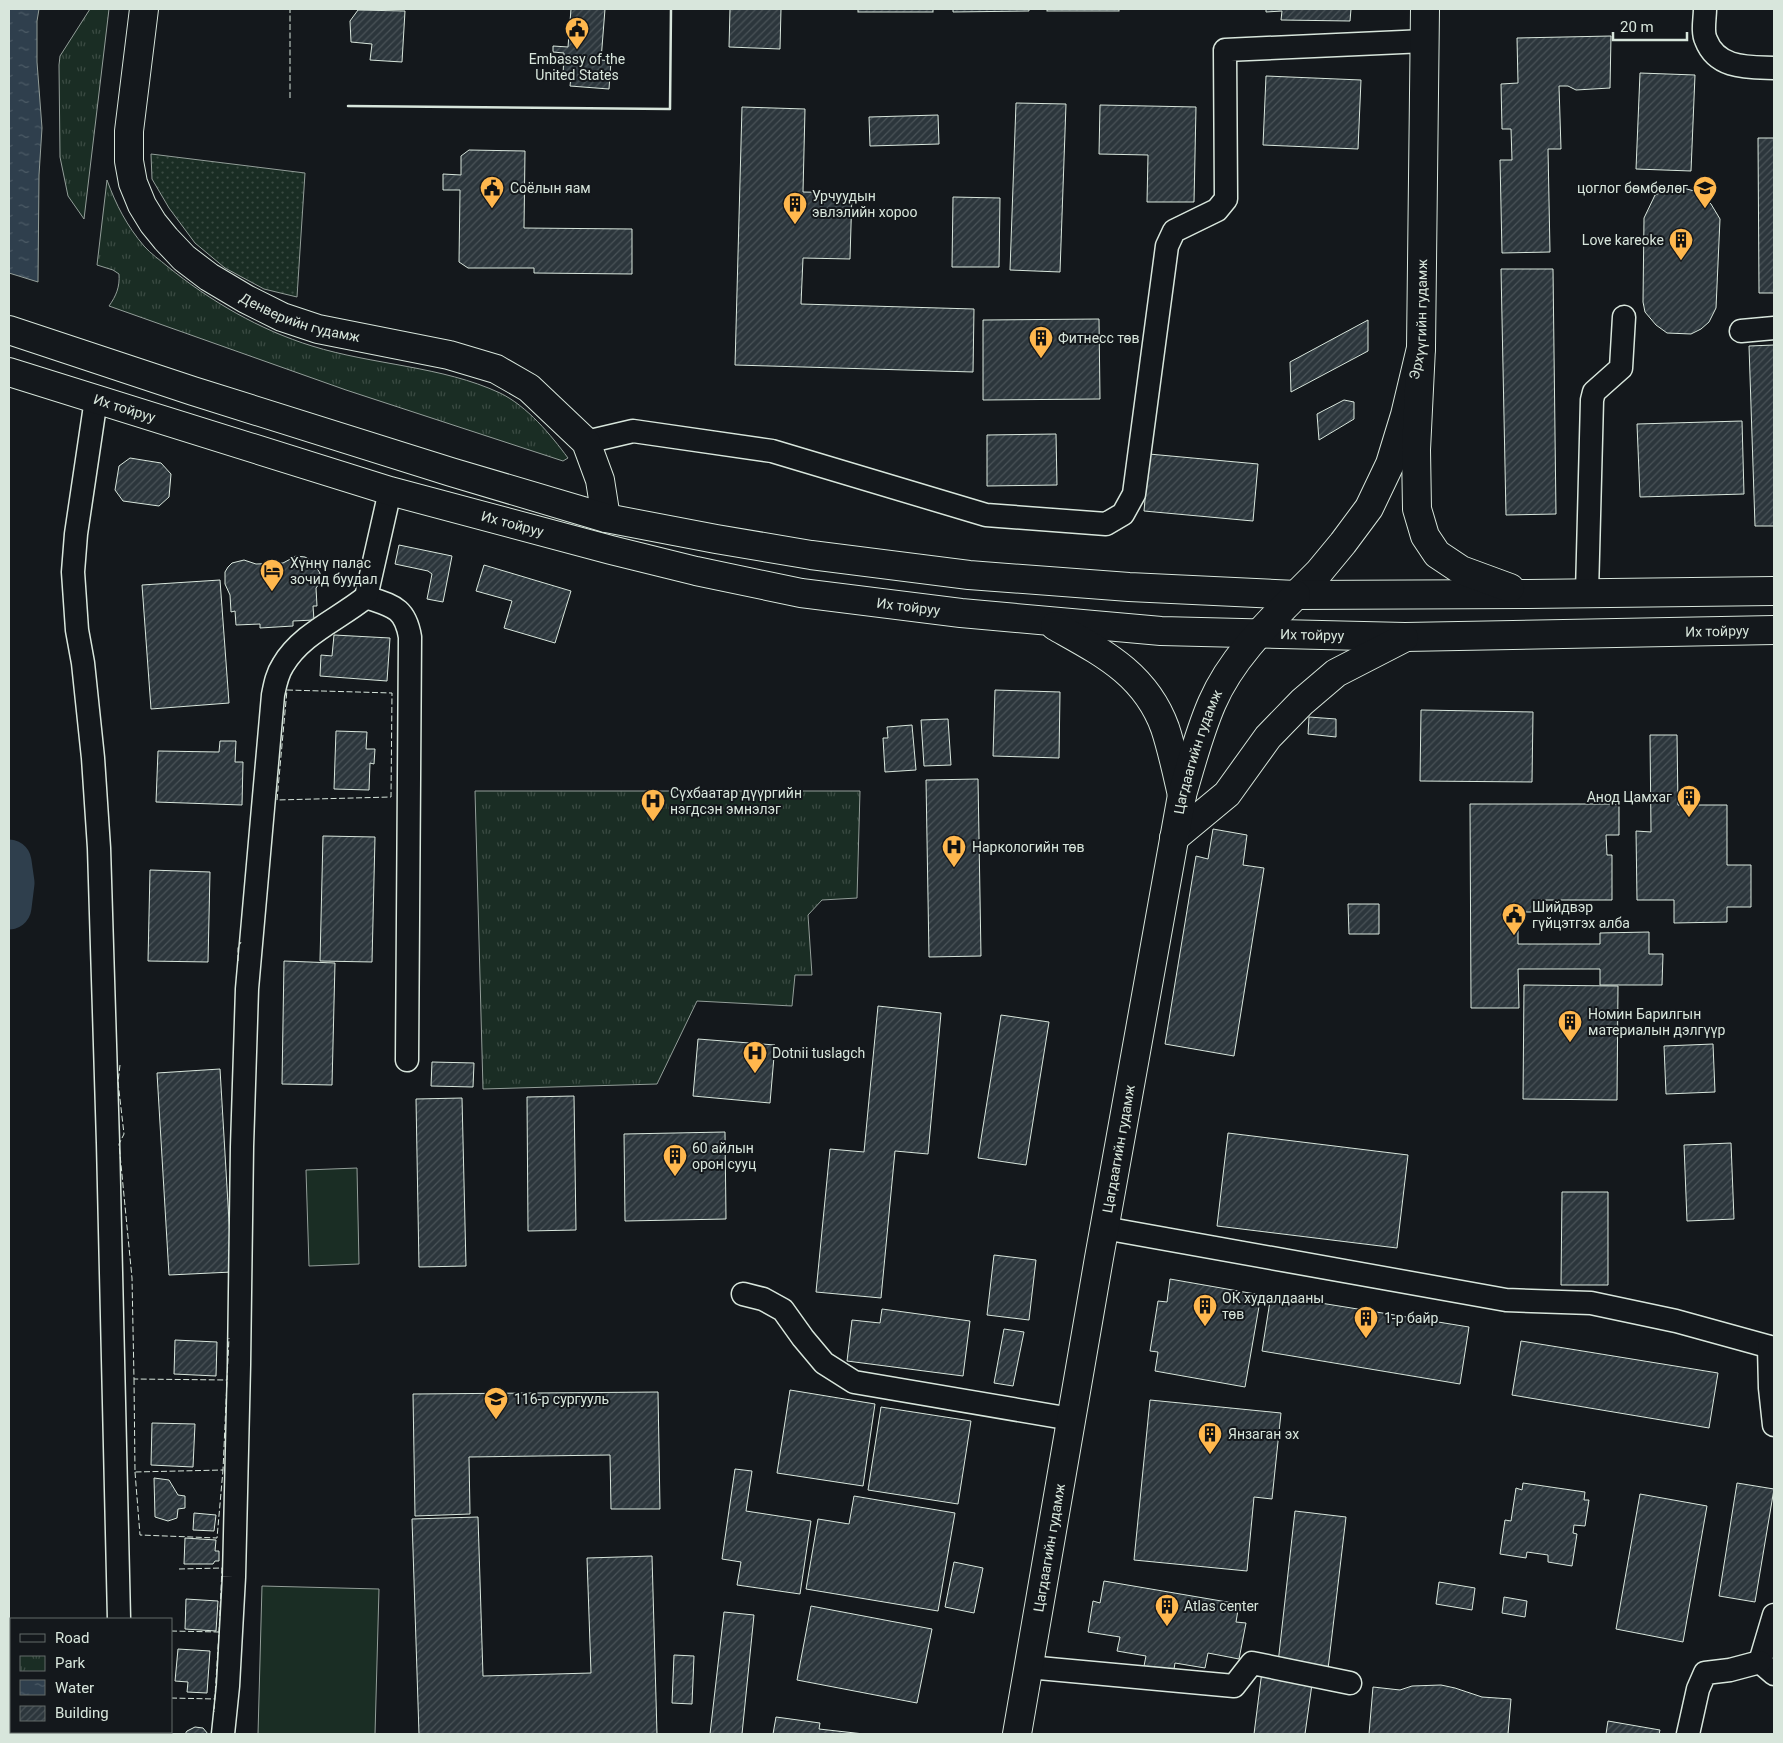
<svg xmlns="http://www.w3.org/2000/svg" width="1783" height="1743" viewBox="0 0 1783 1743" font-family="Roboto,sans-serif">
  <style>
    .grass { fill: url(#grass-dots); stroke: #939e99 }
    .park { fill: url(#park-tufts); stroke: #939e99 }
    .garden { fill: #1a2d24; stroke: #939e99 }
    .water { fill: url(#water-ripples); stroke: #939e99 }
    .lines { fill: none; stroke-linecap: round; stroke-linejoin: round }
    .river { stroke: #2f3f4d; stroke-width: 45 }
    .building { fill: url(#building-hatch); stroke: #d8e6dc }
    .minor-casing { stroke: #d8e6dc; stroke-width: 25 }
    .tertiary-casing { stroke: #d8e6dc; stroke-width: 30 }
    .secondary-casing { stroke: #d8e6dc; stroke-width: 30 }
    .primary-casing { stroke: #d8e6dc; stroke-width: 30 }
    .minor { stroke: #14181c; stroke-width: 22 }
    .tertiary { stroke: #14181c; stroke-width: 28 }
    .secondary { stroke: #14181c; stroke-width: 28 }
    .primary { stroke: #14181c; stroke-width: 28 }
    .fence { stroke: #d8e6dc; stroke-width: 1; stroke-dasharray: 6 2.5; stroke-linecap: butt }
    .wall { stroke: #d8e6dc; stroke-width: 2.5 }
    .labels { text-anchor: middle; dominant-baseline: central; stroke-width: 4; stroke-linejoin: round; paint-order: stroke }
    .poi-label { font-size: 14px; fill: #d8e6dc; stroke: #14181c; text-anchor: start }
    .street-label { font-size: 14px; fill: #d8e6dc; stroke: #14181c }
  </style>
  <defs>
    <pattern id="grass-dots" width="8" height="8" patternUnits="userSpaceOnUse" patternTransform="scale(1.25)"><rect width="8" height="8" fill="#1a2d24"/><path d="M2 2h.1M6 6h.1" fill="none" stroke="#3b4b43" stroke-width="1.8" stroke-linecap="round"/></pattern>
    <pattern id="park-tufts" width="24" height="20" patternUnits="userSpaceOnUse" patternTransform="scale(1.25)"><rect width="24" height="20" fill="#1a2d24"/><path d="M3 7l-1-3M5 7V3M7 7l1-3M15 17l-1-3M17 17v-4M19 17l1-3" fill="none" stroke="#3b4b43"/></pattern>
    <pattern id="water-ripples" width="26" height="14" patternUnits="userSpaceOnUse" patternTransform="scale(1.25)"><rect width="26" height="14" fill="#2f3f4d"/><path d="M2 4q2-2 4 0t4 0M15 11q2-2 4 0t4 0" fill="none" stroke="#4c5b66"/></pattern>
    <pattern id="building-hatch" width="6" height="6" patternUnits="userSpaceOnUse" patternTransform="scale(1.25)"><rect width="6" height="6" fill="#2c363c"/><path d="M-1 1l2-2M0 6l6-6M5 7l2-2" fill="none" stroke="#4a5358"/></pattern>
  </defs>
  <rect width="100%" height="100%" fill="#14181c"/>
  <path class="grass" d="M151 154 305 173 297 297 264 289 225 268 195 243 169 208 152 179Z"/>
  <g class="park">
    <path d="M90 9H109L84 219 68 196 60 157 59 65 60 56Z"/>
    <path d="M107 180C116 205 127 226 144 246 151 254 160 260 167 266 210 301 260 330 312 346 373 365 442 366 500 393 527 406 551 435 568 458L563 461 346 390 109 306C116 296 120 287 119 274L113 270 97 265Z"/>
    <path d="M475 791H860L857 898 822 900 808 915 812 975H795L792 1006 697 1001 657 1084 483 1089Z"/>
  </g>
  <g class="garden">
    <path d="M357 1168 359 1264 309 1266 306 1170Z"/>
    <path d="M262 1586 379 1589 375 1734H258Z"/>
  </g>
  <path class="water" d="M9 9H39L37 21V62L42 128 39 175 38 282 9 273Z"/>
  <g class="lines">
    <path class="river" d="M9 862 12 883 9 907"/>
  </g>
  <g class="building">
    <path d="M571 9H605L601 60 611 61 609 89 570 86 571 77 563 76 564 53 553 52V46L568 47Z"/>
    <path d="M730 9H781L780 49 729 47Z"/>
    <rect x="858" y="9" width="75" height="3"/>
    <path d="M953 9H1029V11L953 12Z"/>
    <rect x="1047" y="9" width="72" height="2"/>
    <path d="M1266 9H1351L1350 21 1281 20 1282 11 1266 12Z"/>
    <path d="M358 10 405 11 402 62 370 60 372 44 351 42 350 21Z"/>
    <path d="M1611 36 1610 88 1576 90 1568 86H1559L1561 149H1548L1550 252 1502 253 1500 160H1512L1511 129H1502L1501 84 1518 83 1517 38Z"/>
    <path d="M1640 73 1695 75 1691 171 1636 169Z"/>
    <path d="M1266 76 1361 80 1358 149 1263 145Z"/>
    <path d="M1016 103 1066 104 1060 272 1010 270Z"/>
    <path d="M1100 105 1196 107 1194 202H1147L1148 155 1099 154Z"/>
    <path d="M742 107 805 109 803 192 852 193 850 259 803 258 801 304 974 309 973 372 735 365Z"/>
    <path d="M938 115 939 144 870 146 869 117Z"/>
    <path d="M1758 138H1774V293H1759Z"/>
    <path d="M469 150 525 151 524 228 632 229V274L534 273V268H468L459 262 460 190H443V174L461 175V156Z"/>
    <path d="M1683 188 1698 192 1711 204 1720 219 1716 308 1709 322 1701 329 1691 334 1667 333 1656 325 1645 312 1643 302 1644 218 1655 195 1667 190Z"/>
    <path d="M953 197 1000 198 999 267H952Z"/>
    <path d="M1501 269H1553L1556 514 1506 515Z"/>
    <path d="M1099 319 1100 399 983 400V320Z"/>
    <path d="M1368 320V351L1291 392 1290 362Z"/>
    <path d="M1774 345V526H1755L1749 346Z"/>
    <path d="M1344 400 1354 402V419L1319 440 1317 414Z"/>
    <path d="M1742 421 1744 494 1640 497 1637 424Z"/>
    <path d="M1056 434 1057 485 987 486V435Z"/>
    <path d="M1149 454 1258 464 1253 521 1144 511Z"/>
    <path d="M130 458 161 463 171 474 169 497 159 506 123 501 115 490 119 466Z"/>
    <path d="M399 545 452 556 443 602 427 599 432 574 428 571 395 564Z"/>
    <path d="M296 556 305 557 312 561 320 573 319 584 316 588 317 606H313L314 620 293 621V626L260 628V624L236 625 235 611 231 612 230 595 225 584V572L228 567 232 563 244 560 256 564 283 563Z"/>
    <path d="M484 565 571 591 555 643 504 628 512 601 476 591Z"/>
    <path d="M220 580 229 703 151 709 142 585Z"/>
    <path d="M334 635 390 638 387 681 320 676 321 655 332 656Z"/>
    <path d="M995 690 1060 692 1059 758 993 756Z"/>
    <path d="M1421 710 1533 712 1532 782 1420 781Z"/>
    <path d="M1309 717 1336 719V737L1308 734Z"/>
    <path d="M948 719 951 765 924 766 921 720Z"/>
    <path d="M912 725 916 770 885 772 883 738H888L887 727Z"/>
    <path d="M336 731 367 732 366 749H375L374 764 370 763 369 790 334 789Z"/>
    <path d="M1650 735H1677L1678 805H1727V865H1751V907H1727V922L1674 923V900H1637L1636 831 1651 832Z"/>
    <path d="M220 741H236L235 762H243L242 805 156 802 158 751 219 752Z"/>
    <path d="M978 779 981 956 929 957 926 780Z"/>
    <path d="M1470 804H1619V835H1606L1607 855H1612V900H1541V912H1518V944H1600V933L1649 932V954H1663L1662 985H1600V969H1518L1519 1008H1471Z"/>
    <path d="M1213 829 1247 835 1243 865 1264 868 1234 1056 1165 1044 1196 856 1208 859Z"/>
    <path d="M323 836 375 837 372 962 320 961Z"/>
    <path d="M150 870 210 872 208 962 148 961Z"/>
    <path d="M1348 904H1379V934H1349Z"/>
    <path d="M284 961 335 963 332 1085 282 1084Z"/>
    <path d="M1524 985 1618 986 1617 1100 1523 1099Z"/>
    <path d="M878 1006 941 1013 928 1154 895 1151 881 1298 816 1292 830 1149 864 1152Z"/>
    <path d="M1001 1015 1049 1022 1026 1165 978 1158Z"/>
    <path d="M698 1039 775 1045 770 1103 693 1096Z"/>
    <path d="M1713 1044 1715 1092 1666 1094 1664 1046Z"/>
    <path d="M432 1062 474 1063 473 1087 431 1086Z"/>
    <path d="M220 1069 232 1272 169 1275 157 1073Z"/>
    <path d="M574 1096 576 1230 528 1231 527 1097Z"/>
    <path d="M462 1098 466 1266 419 1267 416 1099Z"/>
    <path d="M725 1132 726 1219 625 1221 624 1134Z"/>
    <path d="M1228 1133 1408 1155 1397 1248 1217 1226Z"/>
    <path d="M1731 1143 1734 1219 1687 1221 1684 1145Z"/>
    <path d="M1562 1192H1608V1285H1561Z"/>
    <path d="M994 1255 1036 1260 1029 1320 987 1315Z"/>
    <path d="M1170 1279 1261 1295 1245 1387 1155 1371 1158 1352 1150 1351 1158 1301 1167 1302Z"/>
    <path d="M1271 1295 1469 1327 1460 1384 1262 1351Z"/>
    <path d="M882 1309 970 1321 963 1376 847 1361 852 1320 880 1323Z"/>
    <path d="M1004 1329 1024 1332 1013 1386 994 1383Z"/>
    <path d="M175 1340 217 1342 216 1376 174 1374Z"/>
    <path d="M1521 1341 1718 1373 1709 1428 1512 1395Z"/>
    <path d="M790 1390 875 1404 863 1486 777 1473Z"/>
    <path d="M658 1392 660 1509H611L610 1455 469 1457 470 1514 415 1516 413 1394Z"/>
    <path d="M1150 1400 1281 1413 1272 1499 1254 1497 1247 1571 1134 1560Z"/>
    <path d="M881 1407 971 1421 958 1504 868 1490Z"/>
    <path d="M152 1423 195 1424 193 1467 151 1465Z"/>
    <path d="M735 1469 752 1471 746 1511 811 1521 800 1594 737 1585 741 1562 722 1559Z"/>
    <path d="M154 1478 169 1480 178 1495 185 1496V1508L178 1509 177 1518 168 1521 155 1517Z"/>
    <path d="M1523 1483 1585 1492 1584 1500H1589L1585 1526 1574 1525 1573 1533 1577 1534 1572 1566 1548 1562V1555L1527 1552 1526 1558 1500 1554 1505 1520 1511 1521 1516 1488 1522 1490Z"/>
    <path d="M1737 1483 1774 1489 1755 1602 1719 1596Z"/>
    <path d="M1640 1494 1707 1506 1683 1642 1616 1629Z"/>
    <path d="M854 1496 955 1513 938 1611 806 1589 818 1519 849 1524Z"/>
    <path d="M1295 1511 1346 1517 1328 1669 1278 1663Z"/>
    <path d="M194 1513 216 1515 214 1531 193 1530Z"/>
    <path d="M478 1517 483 1676 591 1673 587 1558 652 1556 657 1734H419L412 1519Z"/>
    <path d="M185 1538 216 1540 215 1551H219V1561H215L213 1564H184Z"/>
    <path d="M954 1562 983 1568 974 1613 945 1607Z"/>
    <path d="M1104 1581 1239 1604 1236 1622 1246 1623 1239 1659 1208 1653 1205 1668 1175 1663 1173 1675 1143 1671 1146 1656 1117 1651 1120 1637 1088 1632 1093 1601 1100 1603Z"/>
    <path d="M1439 1582 1475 1588 1472 1610 1436 1604Z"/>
    <path d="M1504 1597 1527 1601 1525 1617 1502 1613Z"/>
    <path d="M186 1599 218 1601 216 1631 185 1629Z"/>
    <path d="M811 1606 932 1629 917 1703 797 1680Z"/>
    <path d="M724 1612 754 1615 742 1734H710Z"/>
    <path d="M178 1649 210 1651 207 1693 187 1692 188 1682 175 1681Z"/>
    <path d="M674 1655 694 1656 692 1704 672 1703Z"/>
    <path d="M1262 1671 1313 1677 1305 1734H1254Z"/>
    <path d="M1441 1685 1455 1688 1482 1697 1511 1699 1508 1734H1369L1373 1687 1400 1690 1412 1686Z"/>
    <path d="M776 1717 820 1723 819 1729 864 1734H773Z"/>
    <path d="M1608 1721 1660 1730 1659 1734H1606Z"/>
    <path d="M195 1727 203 1728 208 1734H185L187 1731Z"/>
  </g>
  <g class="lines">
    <defs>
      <g id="minor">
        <path d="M1705 9C1705 18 1702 32 1706 40 1717 69 1748 67 1774 68"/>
        <path d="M1741 331 1774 328"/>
        <path d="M96 399 76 534 73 572 77 630 83 663 93 758 99 848 108 1143 119 1619"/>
        <path d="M586 442 633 431 772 451 986 515 1106 524 1123 514 1134 494 1167 246 1174 231 1217 210 1226 199 1225 50 1425 41"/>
        <path d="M1587 593 1592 400 1594 392 1621 368 1624 317"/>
        <path d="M366 597C392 606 405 607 410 637L407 1060"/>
        <path d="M1104 1228 1506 1300 1591 1303 1676 1321 1774 1348"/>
        <path d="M743 1294 763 1299 783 1310 803 1338 824 1363 854 1382 1071 1419"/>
        <path d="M1769 1347 1770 1388 1774 1425"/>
        <path d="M1774 1615 1760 1662 1774 1674"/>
        <path d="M1028 1667 1234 1686 1252 1663 1350 1683"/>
        <path d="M122 1732V1734"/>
        <path d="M223 1734 228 1686 234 1577 239 1365 242 1147 247 989 273 695C275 685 277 674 283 665 301 634 339 619 366 597L390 491"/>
        <path d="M1688 1734 1698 1689 1705 1673 1730 1670 1760 1662"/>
      </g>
      <g id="tertiary">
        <path id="s1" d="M144 9 129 131V161L133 183 142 205 153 223 166 239 184 258 209 277 246 299 282 317 318 329 449 355 496 369 529 388 586 442 600 480 606 518"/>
      </g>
      <g id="secondary">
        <path id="s2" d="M1296 595 1319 572 1343 543 1369 508 1390 464 1405 415 1421 348 1425 9"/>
      </g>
      <g id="primary">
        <path d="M9 330 193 391 451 472 606 518 716 539 811 555 969 575 1129 587 1296 595 1528 594 1774 591"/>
        <path d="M1421 348 1416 450 1417 509 1425 536 1437 554 1461 570 1510 588"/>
        <path id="s3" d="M9 372 390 491 611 550 696 571 801 593 961 613 1161 631 1405 637 1774 630"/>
        <path d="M1055 626C1101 652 1145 673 1165 728 1172 749 1177 773 1182 795"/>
        <path d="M1174 838 1227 794 1268 737 1302 702 1336 673 1404 638"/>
        <path id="s4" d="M1017 1734 1099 1258 1182 795C1191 764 1199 733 1212 703 1230 661 1264 627 1296 595"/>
      </g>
    </defs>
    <use href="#minor" class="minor-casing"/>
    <use href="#tertiary" class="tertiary-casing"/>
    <use href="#secondary" class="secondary-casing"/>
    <use href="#primary" class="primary-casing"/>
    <use href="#minor" class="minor"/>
    <use href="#tertiary" class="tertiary"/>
    <use href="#secondary" class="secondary"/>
    <use href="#primary" class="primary"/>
    <g class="fence">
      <path d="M290 98V9"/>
      <path d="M287 690 392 693 391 797 277 800Z"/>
      <path d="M238 961V948L241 942"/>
      <path d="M120 1065 118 1082 124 1134 119 1144 132 1278 134 1379 227 1380 229 1338"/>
      <path d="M134 1379 135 1472 223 1470 227 1380"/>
      <path d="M135 1472 140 1535 217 1538 223 1470"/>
      <path d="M179 1569 222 1568 219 1632"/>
      <path d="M171 1631 219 1632 214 1712"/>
      <path d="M171 1698 215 1699"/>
    </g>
    <path class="wall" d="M348 106 670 109 671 9"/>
  </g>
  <defs>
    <symbol id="civic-pin" viewBox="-11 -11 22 30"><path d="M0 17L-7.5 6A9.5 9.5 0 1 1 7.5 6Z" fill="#ffb74d" stroke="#14181c"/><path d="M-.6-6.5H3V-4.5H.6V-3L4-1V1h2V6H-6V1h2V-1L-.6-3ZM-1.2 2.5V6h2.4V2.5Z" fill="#111"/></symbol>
    <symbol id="school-pin" viewBox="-11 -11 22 30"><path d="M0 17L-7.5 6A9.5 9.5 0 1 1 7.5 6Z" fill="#ffb74d" stroke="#14181c"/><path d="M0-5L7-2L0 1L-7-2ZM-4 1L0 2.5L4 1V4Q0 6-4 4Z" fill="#111"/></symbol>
    <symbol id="building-pin" viewBox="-11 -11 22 30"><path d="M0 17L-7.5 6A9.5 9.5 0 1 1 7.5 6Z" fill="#ffb74d" stroke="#14181c"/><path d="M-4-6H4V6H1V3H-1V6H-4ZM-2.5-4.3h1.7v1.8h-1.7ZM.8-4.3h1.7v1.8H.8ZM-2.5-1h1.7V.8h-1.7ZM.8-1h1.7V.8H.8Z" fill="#111"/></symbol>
    <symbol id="hotel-pin" viewBox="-11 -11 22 30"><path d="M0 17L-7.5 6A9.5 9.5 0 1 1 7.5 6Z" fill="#ffb74d" stroke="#14181c"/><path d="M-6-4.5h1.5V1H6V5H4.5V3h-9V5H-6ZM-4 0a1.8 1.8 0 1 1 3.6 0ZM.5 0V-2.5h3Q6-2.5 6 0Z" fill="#111"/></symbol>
    <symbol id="hospital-pin" viewBox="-11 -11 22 30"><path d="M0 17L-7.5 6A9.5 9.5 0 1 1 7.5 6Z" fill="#ffb74d" stroke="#14181c"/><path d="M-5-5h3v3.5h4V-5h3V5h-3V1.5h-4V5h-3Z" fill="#111"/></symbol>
  </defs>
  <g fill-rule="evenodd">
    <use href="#civic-pin" x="563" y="15" width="28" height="38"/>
    <use href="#civic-pin" x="478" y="174" width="28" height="38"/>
    <use href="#school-pin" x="1691" y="174" width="28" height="38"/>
    <use href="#building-pin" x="781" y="190" width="28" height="38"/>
    <use href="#building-pin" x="1667" y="226" width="28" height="38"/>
    <use href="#building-pin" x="1027" y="324" width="28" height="38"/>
    <use href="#hotel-pin" x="258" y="557" width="28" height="38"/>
    <use href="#building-pin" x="1675" y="783" width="28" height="38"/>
    <use href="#hospital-pin" x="639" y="787" width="28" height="38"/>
    <use href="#hospital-pin" x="940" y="833" width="28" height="38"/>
    <use href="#civic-pin" x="1500" y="901" width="28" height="38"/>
    <use href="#building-pin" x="1556" y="1008" width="28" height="38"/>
    <use href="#hospital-pin" x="741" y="1039" width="28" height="38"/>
    <use href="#building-pin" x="661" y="1142" width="28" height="38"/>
    <use href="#building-pin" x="1191" y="1292" width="28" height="38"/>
    <use href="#building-pin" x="1352" y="1304" width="28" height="38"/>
    <use href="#school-pin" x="482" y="1385" width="28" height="38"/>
    <use href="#building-pin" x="1196" y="1420" width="28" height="38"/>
    <use href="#building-pin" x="1153" y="1592" width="28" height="38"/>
  </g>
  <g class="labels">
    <g class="poi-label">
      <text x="577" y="59" text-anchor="middle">Embassy of the<tspan x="577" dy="16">United States</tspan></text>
      <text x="510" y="188">Соёлын яам</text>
      <text x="1688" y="188" text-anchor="end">цоглог бөмбөлөг</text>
      <text x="812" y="196">Урчуудын<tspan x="812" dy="16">эвлэлийн хороо</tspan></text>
      <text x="1664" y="240" text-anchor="end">Love kareoke</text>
      <text x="1058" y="338">Фитнесс төв</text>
      <text x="290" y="563">Хүннү палас<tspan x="290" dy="16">зочид буудал</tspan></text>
      <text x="670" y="793">Сүхбаатар дүүргийн<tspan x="670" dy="16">нэгдсэн эмнэлэг</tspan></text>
      <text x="1672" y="797" text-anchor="end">Анод Цамхаг</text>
      <text x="972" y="847">Наркологийн төв</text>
      <text x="1532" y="907">Шийдвэр<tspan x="1532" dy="16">гүйцэтгэх алба</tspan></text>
      <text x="1588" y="1014">Номин Барилгын<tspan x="1588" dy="16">материалын дэлгүүр</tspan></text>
      <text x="772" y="1053">Dotnii tuslagch</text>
      <text x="692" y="1148">60 айлын<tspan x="692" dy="16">орон сууц</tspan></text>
      <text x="1222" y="1298">ОК худалдааны<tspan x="1222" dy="16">төв</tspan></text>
      <text x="1384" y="1318">1-р байр</text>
      <text x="514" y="1399">116-р сургууль</text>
      <text x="1228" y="1434">Янзаган эх</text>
      <text x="1184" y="1606">Atlas center</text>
    </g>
    <g class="street-label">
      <text stroke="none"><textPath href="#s1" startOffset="399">Денверийн гудамж</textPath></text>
      <text stroke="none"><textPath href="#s2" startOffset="311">Эрхүүгийн гудамж</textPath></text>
      <text stroke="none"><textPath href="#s3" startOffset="121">Их тойруу</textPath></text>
      <text stroke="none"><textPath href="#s3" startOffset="526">Их тойруу</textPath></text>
      <text stroke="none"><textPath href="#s3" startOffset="931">Их тойруу</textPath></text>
      <text stroke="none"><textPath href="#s3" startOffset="1741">Их тойруу</textPath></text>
      <text stroke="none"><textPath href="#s3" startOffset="1336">Их тойруу</textPath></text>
      <text stroke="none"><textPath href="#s4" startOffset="999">Цагдаагийн гудамж</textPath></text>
      <text stroke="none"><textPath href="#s4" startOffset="594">Цагдаагийн гудамж</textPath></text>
      <text stroke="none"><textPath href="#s4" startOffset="189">Цагдаагийн гудамж</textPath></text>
    </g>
  </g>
  <rect width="1783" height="1743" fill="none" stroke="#d8e6dc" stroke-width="20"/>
  <rect x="10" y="1618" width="162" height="115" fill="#14181c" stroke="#626a69"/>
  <rect x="20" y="1634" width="25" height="8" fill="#14181c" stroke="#626a69"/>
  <text x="55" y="1643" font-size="15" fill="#d8e6dc">Road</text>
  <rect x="20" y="1656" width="25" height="15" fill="url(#park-tufts)" stroke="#626a69"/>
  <text x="55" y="1668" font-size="15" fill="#d8e6dc">Park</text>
  <rect x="20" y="1680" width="25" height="15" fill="url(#water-ripples)" stroke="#626a69"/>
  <text x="55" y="1693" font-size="15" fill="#d8e6dc">Water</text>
  <rect x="20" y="1706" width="25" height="15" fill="url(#building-hatch)" stroke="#626a69"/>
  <text x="55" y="1718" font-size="15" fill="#d8e6dc">Building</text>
  <path d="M1613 32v8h74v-8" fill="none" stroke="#d8e6dc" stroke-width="2.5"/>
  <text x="1620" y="32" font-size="15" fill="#d8e6dc" stroke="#14181c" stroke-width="4" paint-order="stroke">20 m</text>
</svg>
